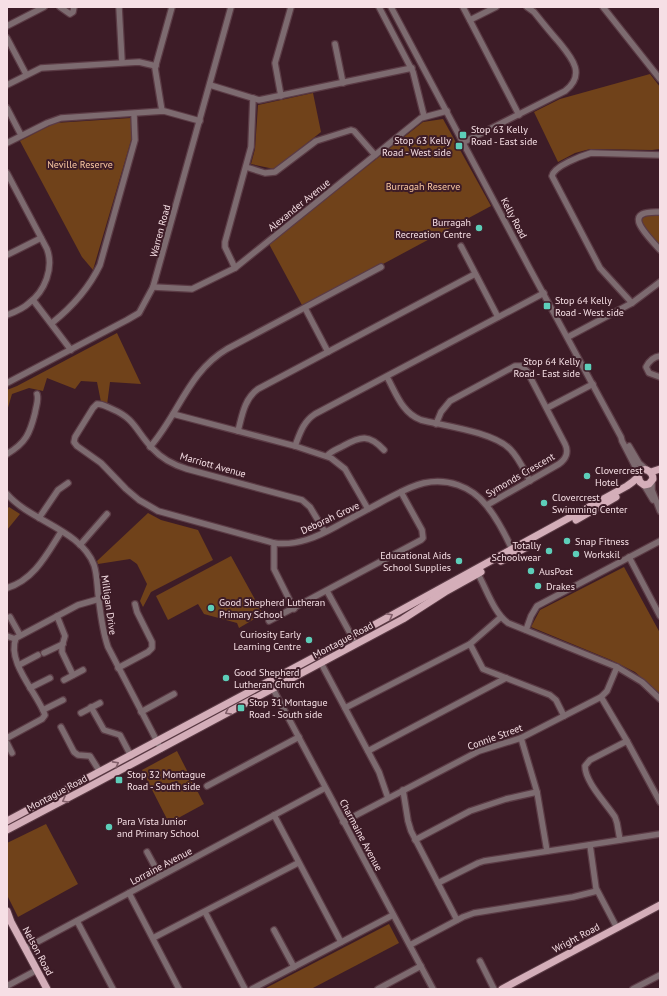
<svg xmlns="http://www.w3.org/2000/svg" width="667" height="996" viewBox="0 0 667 996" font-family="'PT Sans',sans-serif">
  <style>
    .green { fill: #70421a }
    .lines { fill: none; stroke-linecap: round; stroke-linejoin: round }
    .minor-casing { stroke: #5b3b45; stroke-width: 8 }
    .major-casing { stroke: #5b3b45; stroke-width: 9 }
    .minor { stroke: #7d6b70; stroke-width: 5.5 }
    .major { stroke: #d4aeb9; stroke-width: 7 }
    .oneway { stroke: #815e69 }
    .poi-dot { fill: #5dceb9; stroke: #3d1c27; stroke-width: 1.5 }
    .labels { text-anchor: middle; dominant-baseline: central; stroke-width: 4; stroke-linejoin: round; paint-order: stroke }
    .poi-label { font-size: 10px; fill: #f6dfe5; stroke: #3d1c27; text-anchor: start }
    .park-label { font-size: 10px; fill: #f9c8a2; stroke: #3d1c27 }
    .street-label { font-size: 10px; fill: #f6dfe5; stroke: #3d1c27 }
  </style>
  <rect width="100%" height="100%" fill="#3d1c27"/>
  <g class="green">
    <path d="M650 74 660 87V149L652 150 590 149 575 153 558 162 534 112 560 99Z"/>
    <path d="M313 93 321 132 274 169 251 164 255 149 258 105Z"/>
    <path d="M131 118 132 137 93 270 82 257 20 141 55 123Z"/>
    <path d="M443 119 491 206 303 307 269 244 423 122Z"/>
    <path d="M647 215 660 216V246L642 225 641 219Z"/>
    <path d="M117 333 141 384 110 382 107 405 101 402 97 382 81 381 75 389 47 378 43 391 29 388 12 394 7 411V390L17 386Z"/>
    <path d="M9 507 20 514 7 530V509Z"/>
    <path d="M148 513 161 520 198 530 213 560 151 592 143 607 140 601 147 584 137 564 130 559 98 564 97 561Z"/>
    <path d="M231 556 263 614 239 628 237 623 204 614 198 604 168 620 156 596Z"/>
    <path d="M624 567 660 633V694L635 672 611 660 531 627 540 610Z"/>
    <path d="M177 751 204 804 169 823 142 770Z"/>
    <path d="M46 824 78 884 18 917 7 895V843Z"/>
    <path d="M389 924 399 943 311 989H264Z"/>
  </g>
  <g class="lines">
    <defs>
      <g id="minor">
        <path d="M60 7 70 14 73 12 74 7"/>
        <path d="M119 7 122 62"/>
        <path d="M379 7 413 72 424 116"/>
        <path d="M391 7 530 269 621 437 622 441 639 474"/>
        <path d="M463 7 519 115"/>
        <path d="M603 7 660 79"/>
        <path d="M470 20 496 7"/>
        <path d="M7 26 44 7"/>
        <path d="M7 38 26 74"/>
        <path d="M335 44 343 83"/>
        <path d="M7 85 41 68 139 62 156 66"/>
        <path d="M210 85 259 100 412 68"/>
        <path d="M281 96 275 63 291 7"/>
        <path d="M7 108 21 135"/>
        <path d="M162 111 155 68 172 7"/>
        <path d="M464 142 565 91C587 74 571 57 558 41 550 32 542 22 534 12L527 7"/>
        <path d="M7 143 47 123 61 118 164 111 200 121"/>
        <path d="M246 167 265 173 275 172 316 141 351 130 354 131 375 155"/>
        <path d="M7 173 47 249C54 268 45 291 29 303 23 309 15 312 7 315"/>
        <path d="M660 212C619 210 647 235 660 250"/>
        <path d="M461 246 498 317"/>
        <path d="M7 255 41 238"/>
        <path d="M235 268 225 247V242L251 147 253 98"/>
        <path d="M153 287 192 289 235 268 421 118 447 111"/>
        <path d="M33 300 71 350"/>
        <path d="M632 303 600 268 552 176C554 166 581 156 591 153L660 155"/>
        <path d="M305 308 328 352"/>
        <path d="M52 323C72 307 89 288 100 265L135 140 134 114"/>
        <path d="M568 337 632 303 660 282"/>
        <path d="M660 356C653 357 649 361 646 367L649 373 660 377"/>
        <path d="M387 377C396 393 402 413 421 420 445 426 493 432 510 449 519 458 524 470 530 481"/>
        <path d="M7 383 127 320 139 313 153 287 231 7"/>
        <path d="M547 408 593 384"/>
        <path d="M173 414 295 446 331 458 345 469 368 509"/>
        <path d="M436 424 441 412 450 401 515 366H521L527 371 565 444C569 452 566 459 559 464L487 505"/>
        <path d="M238 431C242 416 244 399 258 389L475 274"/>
        <path d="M295 446C300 433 303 422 315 414L544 293"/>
        <path d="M629 446 639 463 647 470"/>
        <path d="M150 447C179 414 188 372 227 349L381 267"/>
        <path d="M7 454C26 443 30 433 35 413 36 406 39 400 37 394"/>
        <path d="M327 456C331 451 338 449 343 446 361 436 369 434 384 450"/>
        <path d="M652 482V490L660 511"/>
        <path d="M644 485 653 500"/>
        <path d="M7 494C30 521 81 530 94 565 97 574 97 584 98 593 100 611 102 630 108 647L161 749"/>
        <path d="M39 518 58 490 68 483"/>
        <path d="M325 532 310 507 302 500 187 469C174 465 162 459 153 449 136 432 136 419 112 409 107 407 103 404 97 404L93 408 75 437 74 442 77 446 101 463 126 489 139 500 158 511 274 543C297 546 317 537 337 526 353 517 369 509 385 500 397 494 410 486 424 483 447 478 471 486 486 505 497 518 505 534 512 549"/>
        <path d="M274 543V569L294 609"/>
        <path d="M80 545 107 514"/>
        <path d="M629 557 660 616"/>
        <path d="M478 574C487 590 494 613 508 623L617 667 642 682 660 699"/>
        <path d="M7 588C34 580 47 554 61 532"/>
        <path d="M327 591 356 644"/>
        <path d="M57 616 65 636 62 646V652L73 675"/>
        <path d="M10 617 20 635"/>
        <path d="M269 621 421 540 423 538 422 530 401 492"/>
        <path d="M526 630 531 616 537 606 660 541"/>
        <path d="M7 636 15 639"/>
        <path d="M470 644 483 669 550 695 556 700 564 716"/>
        <path d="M44 653 63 644"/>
        <path d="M321 663 379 772 388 798"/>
        <path d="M19 665 38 655"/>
        <path d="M118 668 148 652 152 648V642L137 612 135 604"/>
        <path d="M64 680 83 670"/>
        <path d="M30 688 50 678"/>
        <path d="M273 689 433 989"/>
        <path d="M601 697 627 741 660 802"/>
        <path d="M91 707 104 730 120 735 131 756"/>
        <path d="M345 708 470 644 501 617"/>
        <path d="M43 710 63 700"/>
        <path d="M141 712 174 694"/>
        <path d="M81 713 100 703"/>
        <path d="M61 727 74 752 78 755 90 756 100 772"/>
        <path d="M7 738 42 719 45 715C38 694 6 662 16 638L78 605 99 599"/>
        <path d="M521 738 537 792 547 851"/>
        <path d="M7 743 12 753"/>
        <path d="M368 751 506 678"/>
        <path d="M207 786 299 737"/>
        <path d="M403 790 408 821 411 831 457 920"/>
        <path d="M274 815 341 942"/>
        <path d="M343 822 479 751 521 738 601 697 607 691 617 667"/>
        <path d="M415 840 470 811 506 799 537 792"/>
        <path d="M620 840 617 823 615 817C606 803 585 782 585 766L590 760 627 741"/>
        <path d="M590 845 596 888 617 928"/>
        <path d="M147 852 160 876"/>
        <path d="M438 883 478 863 484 861 660 834"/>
        <path d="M129 893 179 989"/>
        <path d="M205 912 245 989"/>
        <path d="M77 921 113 989"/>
        <path d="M274 930 294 967"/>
        <path d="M153 938 298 863"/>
        <path d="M410 945 463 917 474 913 573 897 597 891"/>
        <path d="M26 948 325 788"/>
        <path d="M480 961 494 989"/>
        <path d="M7 986 37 970"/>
        <path d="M252 989 393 915"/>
        <path d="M378 989 421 966"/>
        <path d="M633 989 660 975"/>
      </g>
      <g id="major">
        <path d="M651 472 660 469"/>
        <path d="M576 520 616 497"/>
        <path d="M501 561 527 547"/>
        <path d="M7 821 352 637 627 486C630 484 634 481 637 478 638 476 639 474 640 472 646 466 653 473 653 479L649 484 644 485 640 482 638 476"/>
        <path d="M7 830 85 789 403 619 445 592 481 572"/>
        <path d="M7 911 11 922 47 989"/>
        <path d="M502 989 660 905"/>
      </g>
    </defs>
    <use href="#minor" class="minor-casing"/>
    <use href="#major" class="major-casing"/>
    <use href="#minor" class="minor"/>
    <use href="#major" class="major"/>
  </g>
  <defs><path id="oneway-chevron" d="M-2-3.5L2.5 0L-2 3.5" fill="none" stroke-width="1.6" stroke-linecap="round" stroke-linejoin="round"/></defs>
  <g class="oneway">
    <use href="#oneway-chevron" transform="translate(390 616) rotate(-29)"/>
    <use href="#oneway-chevron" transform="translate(228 712) rotate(152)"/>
    <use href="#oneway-chevron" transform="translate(116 764) rotate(-28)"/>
    <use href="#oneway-chevron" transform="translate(65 800) rotate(152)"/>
  </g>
  <g class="poi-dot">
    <rect x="459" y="131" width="8" height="8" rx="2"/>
    <rect x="455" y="142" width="8" height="8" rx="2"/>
    <circle cx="479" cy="228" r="4"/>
    <rect x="543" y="302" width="8" height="8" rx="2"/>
    <rect x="584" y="363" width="8" height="8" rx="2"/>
    <circle cx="587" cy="476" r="4"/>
    <circle cx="544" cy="503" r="4"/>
    <circle cx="567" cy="541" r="4"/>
    <circle cx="549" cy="551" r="4"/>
    <circle cx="576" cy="554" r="4"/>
    <circle cx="459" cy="561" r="4"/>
    <circle cx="531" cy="571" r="4"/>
    <circle cx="538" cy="586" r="4"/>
    <circle cx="211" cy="608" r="4"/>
    <circle cx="309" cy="640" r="4"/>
    <circle cx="226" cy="678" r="4"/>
    <rect x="237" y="704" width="8" height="8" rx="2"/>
    <rect x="115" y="776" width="8" height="8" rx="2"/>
    <circle cx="109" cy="827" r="4"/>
  </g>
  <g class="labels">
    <g class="poi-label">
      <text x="471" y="129">Stop 63 Kelly<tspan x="471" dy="12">Road - East side</tspan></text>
      <text x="451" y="140" text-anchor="end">Stop 63 Kelly<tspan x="451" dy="12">Road - West side</tspan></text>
      <text x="471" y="222" text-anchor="end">Burragah<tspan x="471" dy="12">Recreation Centre</tspan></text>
      <text x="555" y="300">Stop 64 Kelly<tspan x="555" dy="12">Road - West side</tspan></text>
      <text x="580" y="361" text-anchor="end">Stop 64 Kelly<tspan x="580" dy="12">Road - East side</tspan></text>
      <text x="595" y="470">Clovercrest<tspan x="595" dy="12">Hotel</tspan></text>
      <text x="552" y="497">Clovercrest<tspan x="552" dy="12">Swimming Center</tspan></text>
      <text x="575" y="541">Snap Fitness</text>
      <text x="541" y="545" text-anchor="end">Totally<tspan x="541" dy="12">Schoolwear</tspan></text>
      <text x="584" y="554">Workskil</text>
      <text x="451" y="555" text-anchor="end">Educational Aids<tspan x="451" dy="12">School Supplies</tspan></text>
      <text x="539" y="571">AusPost</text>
      <text x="546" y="586">Drakes</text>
      <text x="219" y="602">Good Shepherd Lutheran<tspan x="219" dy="12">Primary School</tspan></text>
      <text x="301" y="634" text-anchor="end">Curiosity Early<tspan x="301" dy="12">Learning Centre</tspan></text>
      <text x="234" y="672">Good Shepherd<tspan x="234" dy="12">Lutheran Church</tspan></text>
      <text x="249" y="702">Stop 31 Montague<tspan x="249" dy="12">Road - South side</tspan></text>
      <text x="127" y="774">Stop 32 Montague<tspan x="127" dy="12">Road - South side</tspan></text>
      <text x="117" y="821">Para Vista Junior<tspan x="117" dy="12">and Primary School</tspan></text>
    </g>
    <g class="park-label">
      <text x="80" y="164">Neville Reserve</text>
      <text x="423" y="186">Burragah Reserve</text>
    </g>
    <g class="street-label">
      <text transform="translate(299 205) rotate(-39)">Alexander Avenue</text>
      <text transform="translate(514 218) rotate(62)">Kelly Road</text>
      <text transform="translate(160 231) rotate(-75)">Warren Road</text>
      <text transform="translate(213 465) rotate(16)">Marriott Avenue</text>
      <text transform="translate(520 475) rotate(-30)">Symonds Crescent</text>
      <text transform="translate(330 518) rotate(-25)">Deborah Grove</text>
      <text transform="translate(109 605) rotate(82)">Milligan Drive</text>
      <text transform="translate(343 640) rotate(-28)">Montague Road</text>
      <text transform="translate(495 737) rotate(-20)">Connie Street</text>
      <text transform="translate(57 793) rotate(-28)">Montague Road</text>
      <text transform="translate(361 835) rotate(62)">Charmaine Avenue</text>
      <text transform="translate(161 866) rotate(-28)">Lorraine Avenue</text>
      <text transform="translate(576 938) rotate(-28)">Wright Road</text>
      <text transform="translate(38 951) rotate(62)">Nelson Road</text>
    </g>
  </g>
  <rect width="667" height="996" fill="none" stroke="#f6dfe5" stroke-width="16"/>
</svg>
